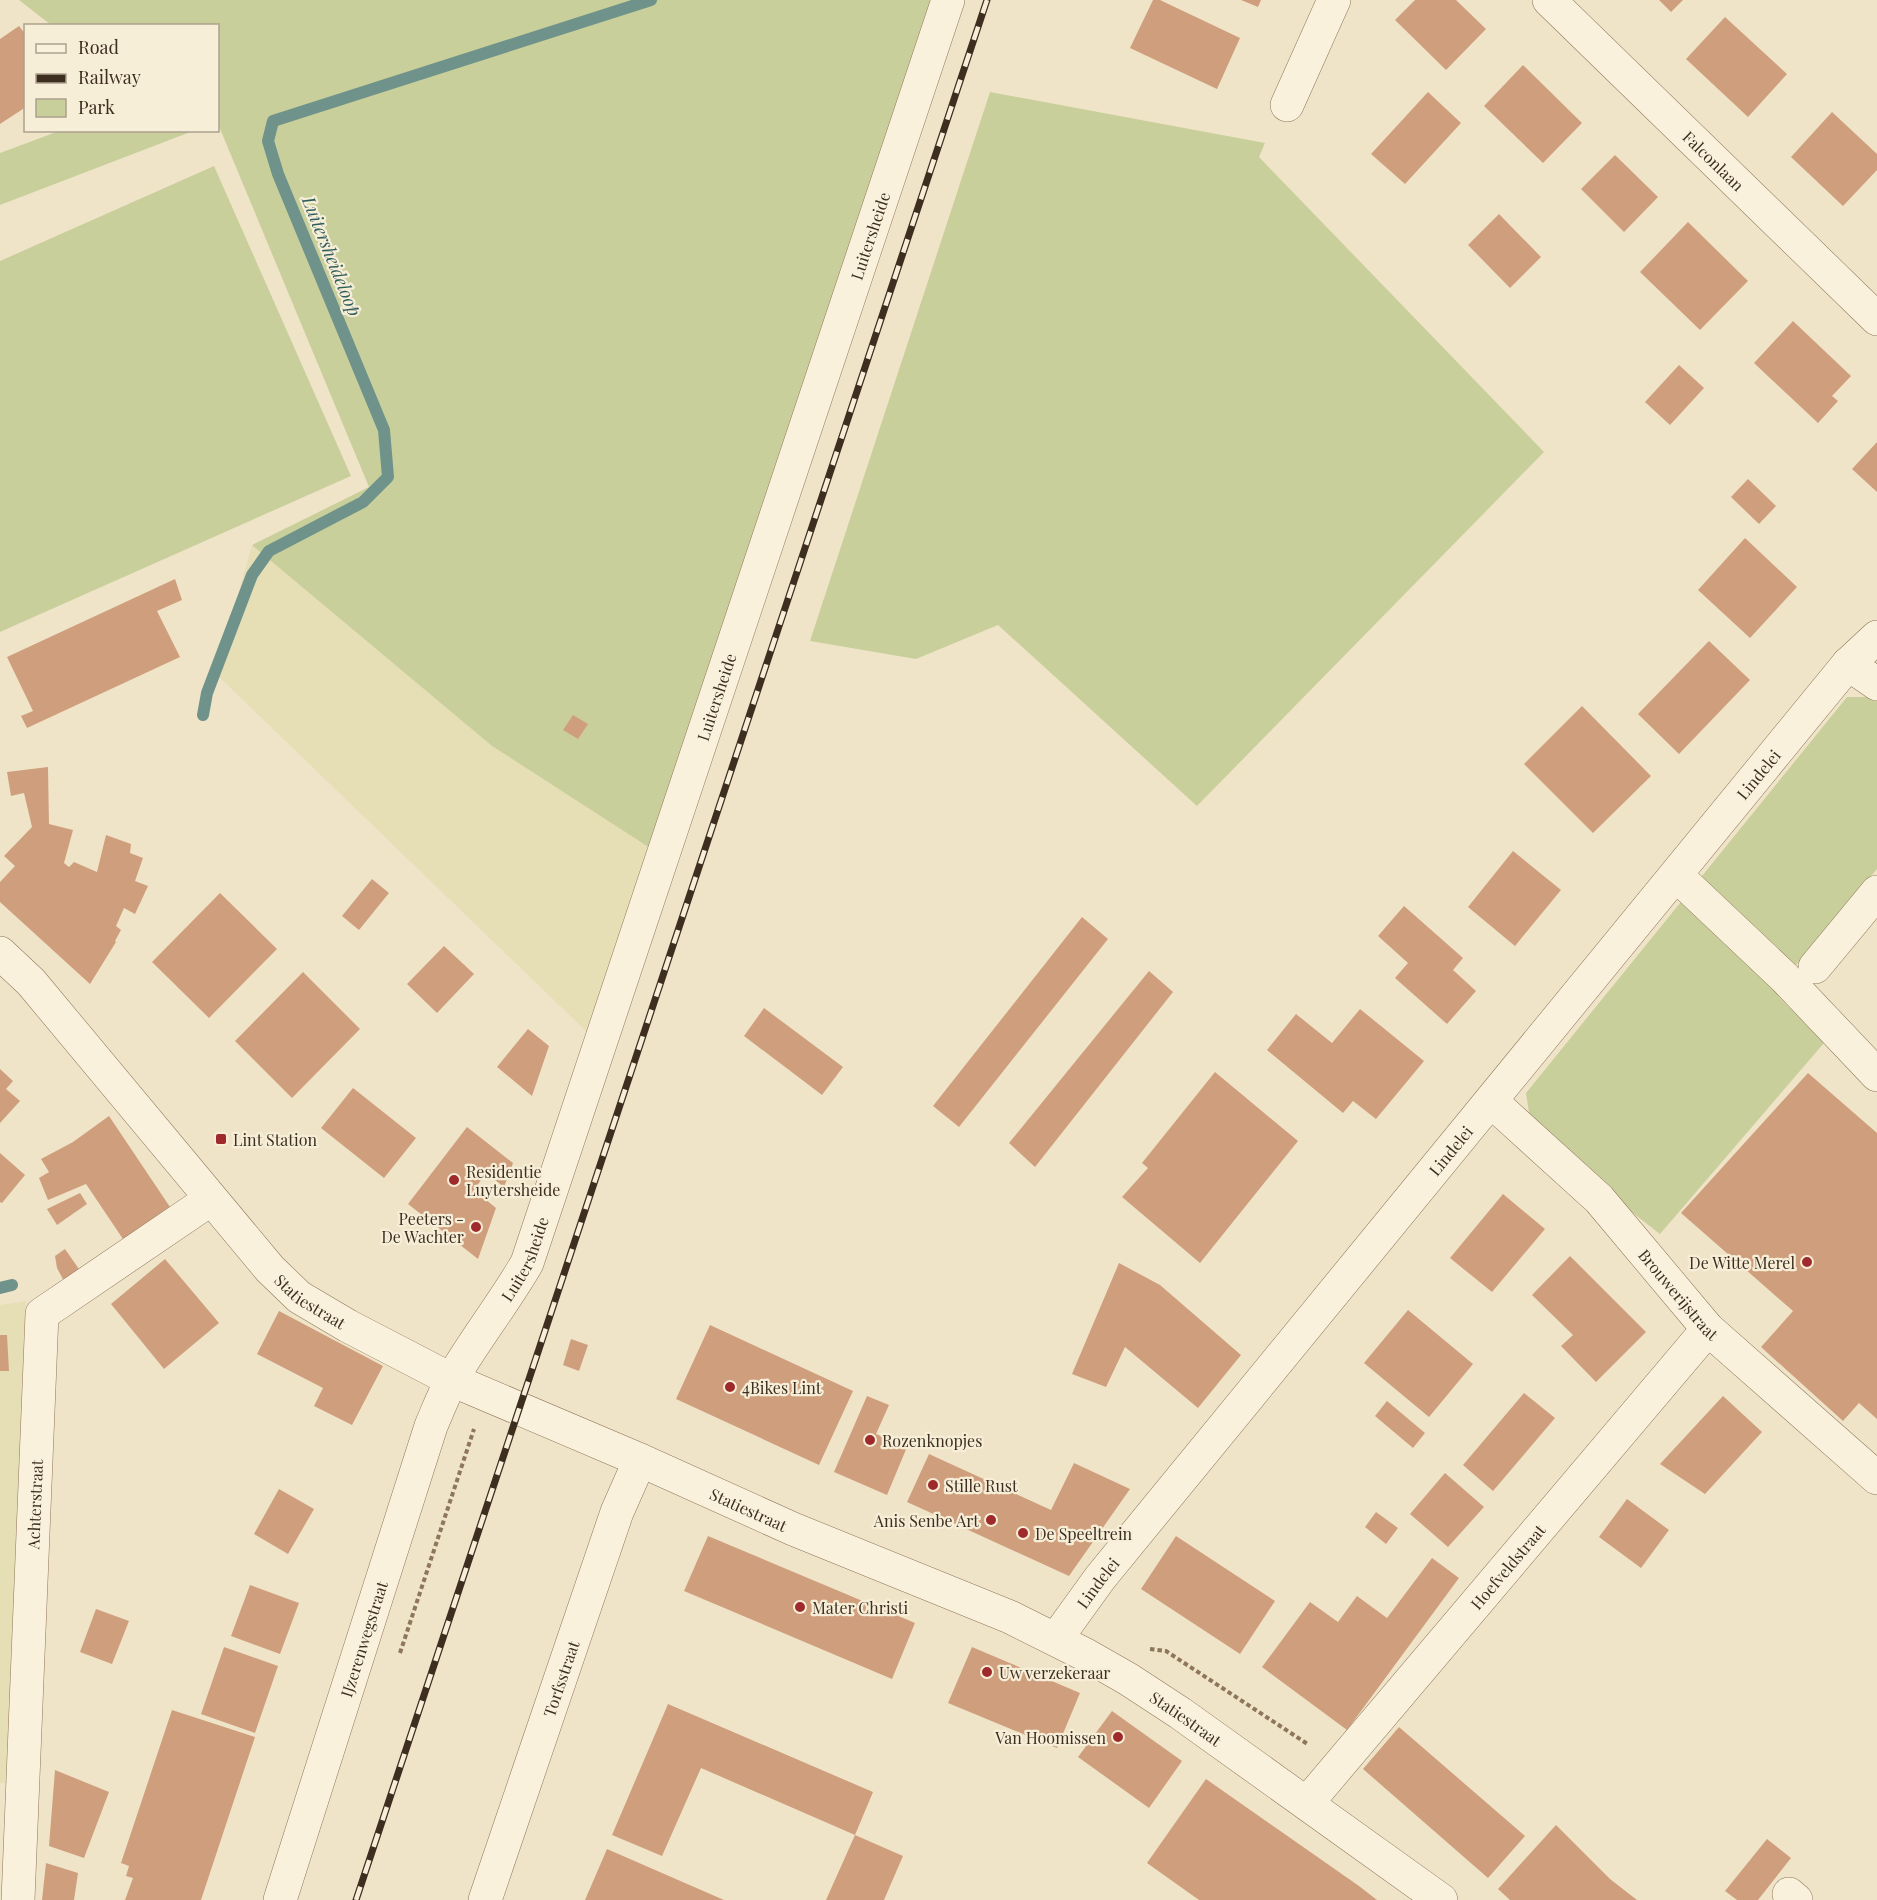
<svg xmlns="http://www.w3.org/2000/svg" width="1877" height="1900" viewBox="0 0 1877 1900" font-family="'Playfair Display',serif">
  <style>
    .farmland { fill: #e6deb5 }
    .green { fill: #c9cf9b }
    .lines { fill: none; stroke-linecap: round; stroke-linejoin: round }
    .stream { stroke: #6f938a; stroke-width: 12 }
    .building { fill: #cf9f7d }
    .minor-casing { stroke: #8d765c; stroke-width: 34 }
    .path { stroke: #8d765c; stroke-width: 4; stroke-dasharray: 4.5 3; stroke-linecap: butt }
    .minor { stroke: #faf1dc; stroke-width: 33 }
    .rail-casing { stroke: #3d2e20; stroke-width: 7 }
    .rail { stroke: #f7eed8; stroke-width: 4.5; stroke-dasharray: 14; stroke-linecap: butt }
    .poi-dot { fill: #9e2a2b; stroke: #f7eed8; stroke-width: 2 }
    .labels { text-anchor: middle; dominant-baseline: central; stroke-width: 4.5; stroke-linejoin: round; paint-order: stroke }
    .street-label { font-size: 16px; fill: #3d2e20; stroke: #f7eed8 }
    .poi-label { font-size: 16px; fill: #3d2e20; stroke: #f7eed8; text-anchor: start }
    .water-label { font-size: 18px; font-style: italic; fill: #2f5d5a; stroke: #f7eed8 }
  </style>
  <rect width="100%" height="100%" fill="#f0e4c8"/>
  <g class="farmland">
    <path d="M252 545 492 746 650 848 587 1032 216 674Z"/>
    <path d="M26 1301 14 1783H0V1305Z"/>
  </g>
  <g class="green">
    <path d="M19 0H937L650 848 492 746 252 545 369 487 218 124V26L51 25Z"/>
    <path d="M990 92 1265 143 1259 157 1544 452 1197 806 998 625 916 659 810 641Z"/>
    <path d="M59 131V130L193 131 0 205V153Z"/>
    <path d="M214 166 351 476 0 632V261Z"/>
    <path d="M1847 697H1869L1877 700V869L1785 978 1778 996 1824 1043 1660 1234 1601 1188 1531 1126 1526 1093Z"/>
  </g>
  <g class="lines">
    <g class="stream">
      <path d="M203 715 207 693 252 575 269 551 363 502 388 477 384 430 278 174 268 141 273 121 651 0"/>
      <path d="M0 1288 12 1285"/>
    </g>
  </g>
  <g class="building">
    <path d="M1153 0H1160L1240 38 1217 89 1130 48Z"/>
    <path d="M1241 0H1261L1258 7Z"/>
    <path d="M1415 0H1456L1486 29 1446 70 1395 20Z"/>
    <path d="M1659 0H1683L1671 12Z"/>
    <path d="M1725 17 1787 74 1748 117 1686 59Z"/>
    <path d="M19 26 26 35V107L0 124V39Z"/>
    <path d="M1523 65 1582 123 1543 163 1484 106Z"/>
    <path d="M1428 92 1461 123 1405 184 1371 154Z"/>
    <path d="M1832 112 1877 154V170L1843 206 1791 157Z"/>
    <path d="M1615 155 1658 197 1624 232 1581 189Z"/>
    <path d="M1499 214 1541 257 1510 288 1468 245Z"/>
    <path d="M1688 222 1748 281 1700 330 1640 272Z"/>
    <path d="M1793 321 1851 376 1832 396 1838 401 1818 423 1754 363Z"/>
    <path d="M1679 365 1704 388 1670 425 1645 402Z"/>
    <path d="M1877 442V492L1852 469Z"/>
    <path d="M1748 479 1776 506 1759 524 1731 497Z"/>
    <path d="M1745 538 1797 587 1750 638 1698 590Z"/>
    <path d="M175 579 182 600 157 611 180 657 27 728 21 716 33 711 7 657Z"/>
    <path d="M1709 641 1750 680 1679 754 1638 714Z"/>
    <path d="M1582 706 1651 776 1593 833 1524 764Z"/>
    <path d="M573 715 588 724 578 739 563 730Z"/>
    <path d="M48 767 49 824 73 830 64 863 69 867 74 862 97 872 106 835 131 844 130 853 143 858 135 881 148 886 135 914 124 908 116 926 121 930 115 941 116 942 90 984 0 902V882L15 866 4 856 32 827 24 793 11 796 7 772Z"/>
    <path d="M1513 851 1561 890 1515 946 1468 907Z"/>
    <path d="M372 879 389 893 359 930 342 916Z"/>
    <path d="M220 893 277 949 209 1018 152 962Z"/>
    <path d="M1404 906 1463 958 1453 970 1476 991 1447 1024 1395 978 1408 963 1378 936Z"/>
    <path d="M1082 917 1108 939 959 1127 933 1106Z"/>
    <path d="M444 946 474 974 437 1013 407 984Z"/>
    <path d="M1149 971 1173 992 1035 1167 1009 1143Z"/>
    <path d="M303 972 360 1029 292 1098 235 1041Z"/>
    <path d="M764 1008 843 1067 822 1095 744 1036Z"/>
    <path d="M1360 1009 1424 1061 1376 1119 1353 1101 1343 1113 1267 1050 1296 1014 1332 1043Z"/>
    <path d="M528 1029 549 1046 532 1096 497 1067Z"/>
    <path d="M0 1069 13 1081 6 1089 20 1101 0 1123Z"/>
    <path d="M1215 1072 1298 1141 1200 1263 1122 1197 1148 1168 1142 1163Z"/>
    <path d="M1808 1073 1877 1133V1419L1859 1403 1843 1421 1761 1347 1793 1311 1681 1213Z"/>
    <path d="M353 1088 416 1138 384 1178 321 1128Z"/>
    <path d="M109 1116 172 1210 125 1242 86 1184 48 1200 39 1178 49 1172 41 1159 73 1142Z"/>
    <path d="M467 1127 513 1163 504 1187 486 1173 474 1190 496 1208 478 1259 408 1204Z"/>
    <path d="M0 1153 25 1175 2 1203 0 1202Z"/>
    <path d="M80 1193 87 1204 57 1225 47 1209Z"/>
    <path d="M1503 1194 1545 1229 1492 1292 1450 1258Z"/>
    <path d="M65 1249 81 1272 65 1283 57 1268 55 1256Z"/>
    <path d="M1570 1256 1646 1332 1596 1382 1561 1346 1573 1335 1532 1295Z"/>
    <path d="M165 1259 219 1323 164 1369 111 1304Z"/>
    <path d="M1119 1263 1160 1285 1241 1355 1198 1408 1125 1347 1106 1387 1072 1374Z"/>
    <path d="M1408 1310 1473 1364 1429 1417 1364 1363Z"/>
    <path d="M279 1311 383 1366 352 1425 314 1406 323 1388 257 1354Z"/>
    <path d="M710 1325 853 1391 819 1465 676 1399Z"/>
    <path d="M0 1335H7L9 1371H0Z"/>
    <path d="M571 1339 588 1345 579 1371 563 1365Z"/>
    <path d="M1524 1393 1555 1418 1493 1491 1463 1465Z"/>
    <path d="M867 1396 889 1405 876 1434 907 1447 887 1495 834 1472Z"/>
    <path d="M1723 1396 1762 1432 1705 1494 1660 1464Z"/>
    <path d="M1387 1401 1425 1433 1413 1448 1375 1416Z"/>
    <path d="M929 1454 1051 1510 1074 1463 1130 1489 1069 1576 907 1502Z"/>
    <path d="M1445 1473 1484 1507 1448 1547 1410 1514Z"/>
    <path d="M279 1489 314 1509 288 1554 254 1534Z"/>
    <path d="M1627 1499 1669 1530 1641 1568 1599 1537Z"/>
    <path d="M1376 1512 1398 1528 1386 1544 1365 1527Z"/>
    <path d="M708 1536 915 1623 892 1679 684 1591Z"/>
    <path d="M1176 1536 1275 1601 1240 1654 1141 1589Z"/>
    <path d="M1432 1558 1459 1578 1347 1730 1262 1667 1310 1602 1338 1622 1357 1596 1387 1618Z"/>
    <path d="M250 1585 299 1603 280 1654 231 1636Z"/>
    <path d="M96 1609 129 1621 112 1664 80 1652Z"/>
    <path d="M224 1647 278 1666 255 1733 201 1714Z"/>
    <path d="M972 1647 1080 1693 1057 1748 948 1703Z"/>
    <path d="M668 1704 873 1792 855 1835 903 1856 884 1900H826L855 1835 701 1768 662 1856 612 1835Z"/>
    <path d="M172 1710 255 1737 201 1900H125L133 1878 126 1876 129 1866 121 1863Z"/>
    <path d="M1112 1711 1182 1761 1149 1808 1078 1757Z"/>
    <path d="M1399 1727 1525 1836 1488 1878 1363 1769Z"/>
    <path d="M55 1770 109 1792 84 1858 49 1846Z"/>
    <path d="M1206 1779 1359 1886 1377 1900H1199L1147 1863Z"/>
    <path d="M1556 1825 1610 1879 1637 1900H1510L1498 1889Z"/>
    <path d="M1767 1839 1791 1858 1758 1900H1737L1725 1891Z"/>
    <path d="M607 1849 724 1900H585Z"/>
    <path d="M46 1863 78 1873 74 1900H42Z"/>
  </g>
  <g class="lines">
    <defs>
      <g id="minor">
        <path id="s1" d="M1549 0 1877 319"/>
        <path d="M1287 105 1334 0"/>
        <path d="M1848 664 1877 684"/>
        <path d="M1676 875 1785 978 1877 1075"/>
        <path id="s2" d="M0 953 31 982 270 1269 299 1297 348 1326 452 1380 640 1460 793 1529 1010 1617 1086 1655 1128 1679 1180 1713 1441 1900"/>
        <path d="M1815 967 1877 892"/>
        <path id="s3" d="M1491 1101 1599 1199 1708 1329 1877 1478"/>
        <path id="s4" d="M1056 1639 1100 1578 1848 664 1877 637"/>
        <path id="s5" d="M1307 1803 1708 1329"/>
        <path d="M1789 1894 1796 1900"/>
        <path id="s6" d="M18 1900 42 1314 211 1199"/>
        <path id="s7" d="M280 1900 431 1426C438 1410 444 1394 452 1379 475 1339 504 1303 527 1263L948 0"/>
        <path id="s8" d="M485 1900 617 1512 640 1460"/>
      </g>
    </defs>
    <use href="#minor" class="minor-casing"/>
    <g class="path">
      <path d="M1150 1649 1166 1651 1309 1745"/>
      <path d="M400 1653 474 1429"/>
    </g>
    <use href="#minor" class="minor"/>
    <defs>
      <path id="rail" d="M356 1900 987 0"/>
    </defs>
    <use href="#rail" class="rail-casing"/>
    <use href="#rail" class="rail"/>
  </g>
  <g class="poi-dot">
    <rect x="215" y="1133" width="12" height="12" rx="3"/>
    <circle cx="454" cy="1180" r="6"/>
    <circle cx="476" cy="1227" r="6"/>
    <circle cx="1807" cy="1262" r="6"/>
    <circle cx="730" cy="1387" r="6"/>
    <circle cx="870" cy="1440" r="6"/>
    <circle cx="933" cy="1485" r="6"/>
    <circle cx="991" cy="1520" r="6"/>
    <circle cx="1023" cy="1533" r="6"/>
    <circle cx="800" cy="1607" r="6"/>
    <circle cx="987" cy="1672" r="6"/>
    <circle cx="1118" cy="1737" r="6"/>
  </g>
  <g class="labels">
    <g class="street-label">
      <text stroke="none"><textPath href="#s1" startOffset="230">Falconlaan</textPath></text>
      <text stroke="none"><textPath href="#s7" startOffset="1770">Luitersheide</textPath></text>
      <text stroke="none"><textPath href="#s7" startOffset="1284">Luitersheide</textPath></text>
      <text stroke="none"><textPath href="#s4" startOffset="1114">Lindelei</textPath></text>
      <text stroke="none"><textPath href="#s4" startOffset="628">Lindelei</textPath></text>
      <text stroke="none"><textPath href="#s7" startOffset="690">Luitersheide</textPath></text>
      <text stroke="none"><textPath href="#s3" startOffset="270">Brouwerijstraat</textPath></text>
      <text stroke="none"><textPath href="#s2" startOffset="468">Statiestraat</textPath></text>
      <text stroke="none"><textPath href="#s6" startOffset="396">Achterstraat</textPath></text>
      <text stroke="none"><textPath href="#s2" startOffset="954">Statiestraat</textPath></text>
      <text stroke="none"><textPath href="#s5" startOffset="310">Hoefveldstraat</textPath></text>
      <text stroke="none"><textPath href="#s4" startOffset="70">Lindelei</textPath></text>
      <text stroke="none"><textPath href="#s7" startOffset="274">IJzerenwegstraat</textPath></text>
      <text stroke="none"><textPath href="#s8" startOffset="234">Torfsstraat</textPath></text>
      <text stroke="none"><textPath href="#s2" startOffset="1440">Statiestraat</textPath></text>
    </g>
    <g class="poi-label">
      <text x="233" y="1139">Lint Station</text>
      <text x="466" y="1171">Residentie<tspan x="466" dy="18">Luytersheide</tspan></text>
      <text x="464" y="1218" text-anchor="end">Peeters -<tspan x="464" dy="18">De Wachter</tspan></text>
      <text x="1795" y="1262" text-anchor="end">De Witte Merel</text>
      <text x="742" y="1387">4Bikes Lint</text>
      <text x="882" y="1440">Rozenknopjes</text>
      <text x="945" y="1485">Stille Rust</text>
      <text x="979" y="1520" text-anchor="end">Anis Senbe Art</text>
      <text x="1035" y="1533">De Speeltrein</text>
      <text x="812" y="1607">Mater Christi</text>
      <text x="999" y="1672">Uw verzekeraar</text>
      <text x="1106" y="1737" text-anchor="end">Van Hoomissen</text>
    </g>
    <g class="water-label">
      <text transform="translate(332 256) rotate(68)">Luitersheideloop</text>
    </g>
  </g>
  <rect x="24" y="24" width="195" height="108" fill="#f7eed8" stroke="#ada18e" stroke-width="1.5"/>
  <rect x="36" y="44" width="30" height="9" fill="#faf1dc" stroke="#ada18e" stroke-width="1.5"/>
  <text x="78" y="54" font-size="18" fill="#3d2e20">Road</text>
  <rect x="36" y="74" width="30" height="9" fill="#3d2e20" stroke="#ada18e" stroke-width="1.5"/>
  <text x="78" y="84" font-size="18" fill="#3d2e20">Railway</text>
  <rect x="36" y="99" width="30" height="18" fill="#c9cf9b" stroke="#ada18e" stroke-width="1.5"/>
  <text x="78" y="114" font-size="18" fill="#3d2e20">Park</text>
</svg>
